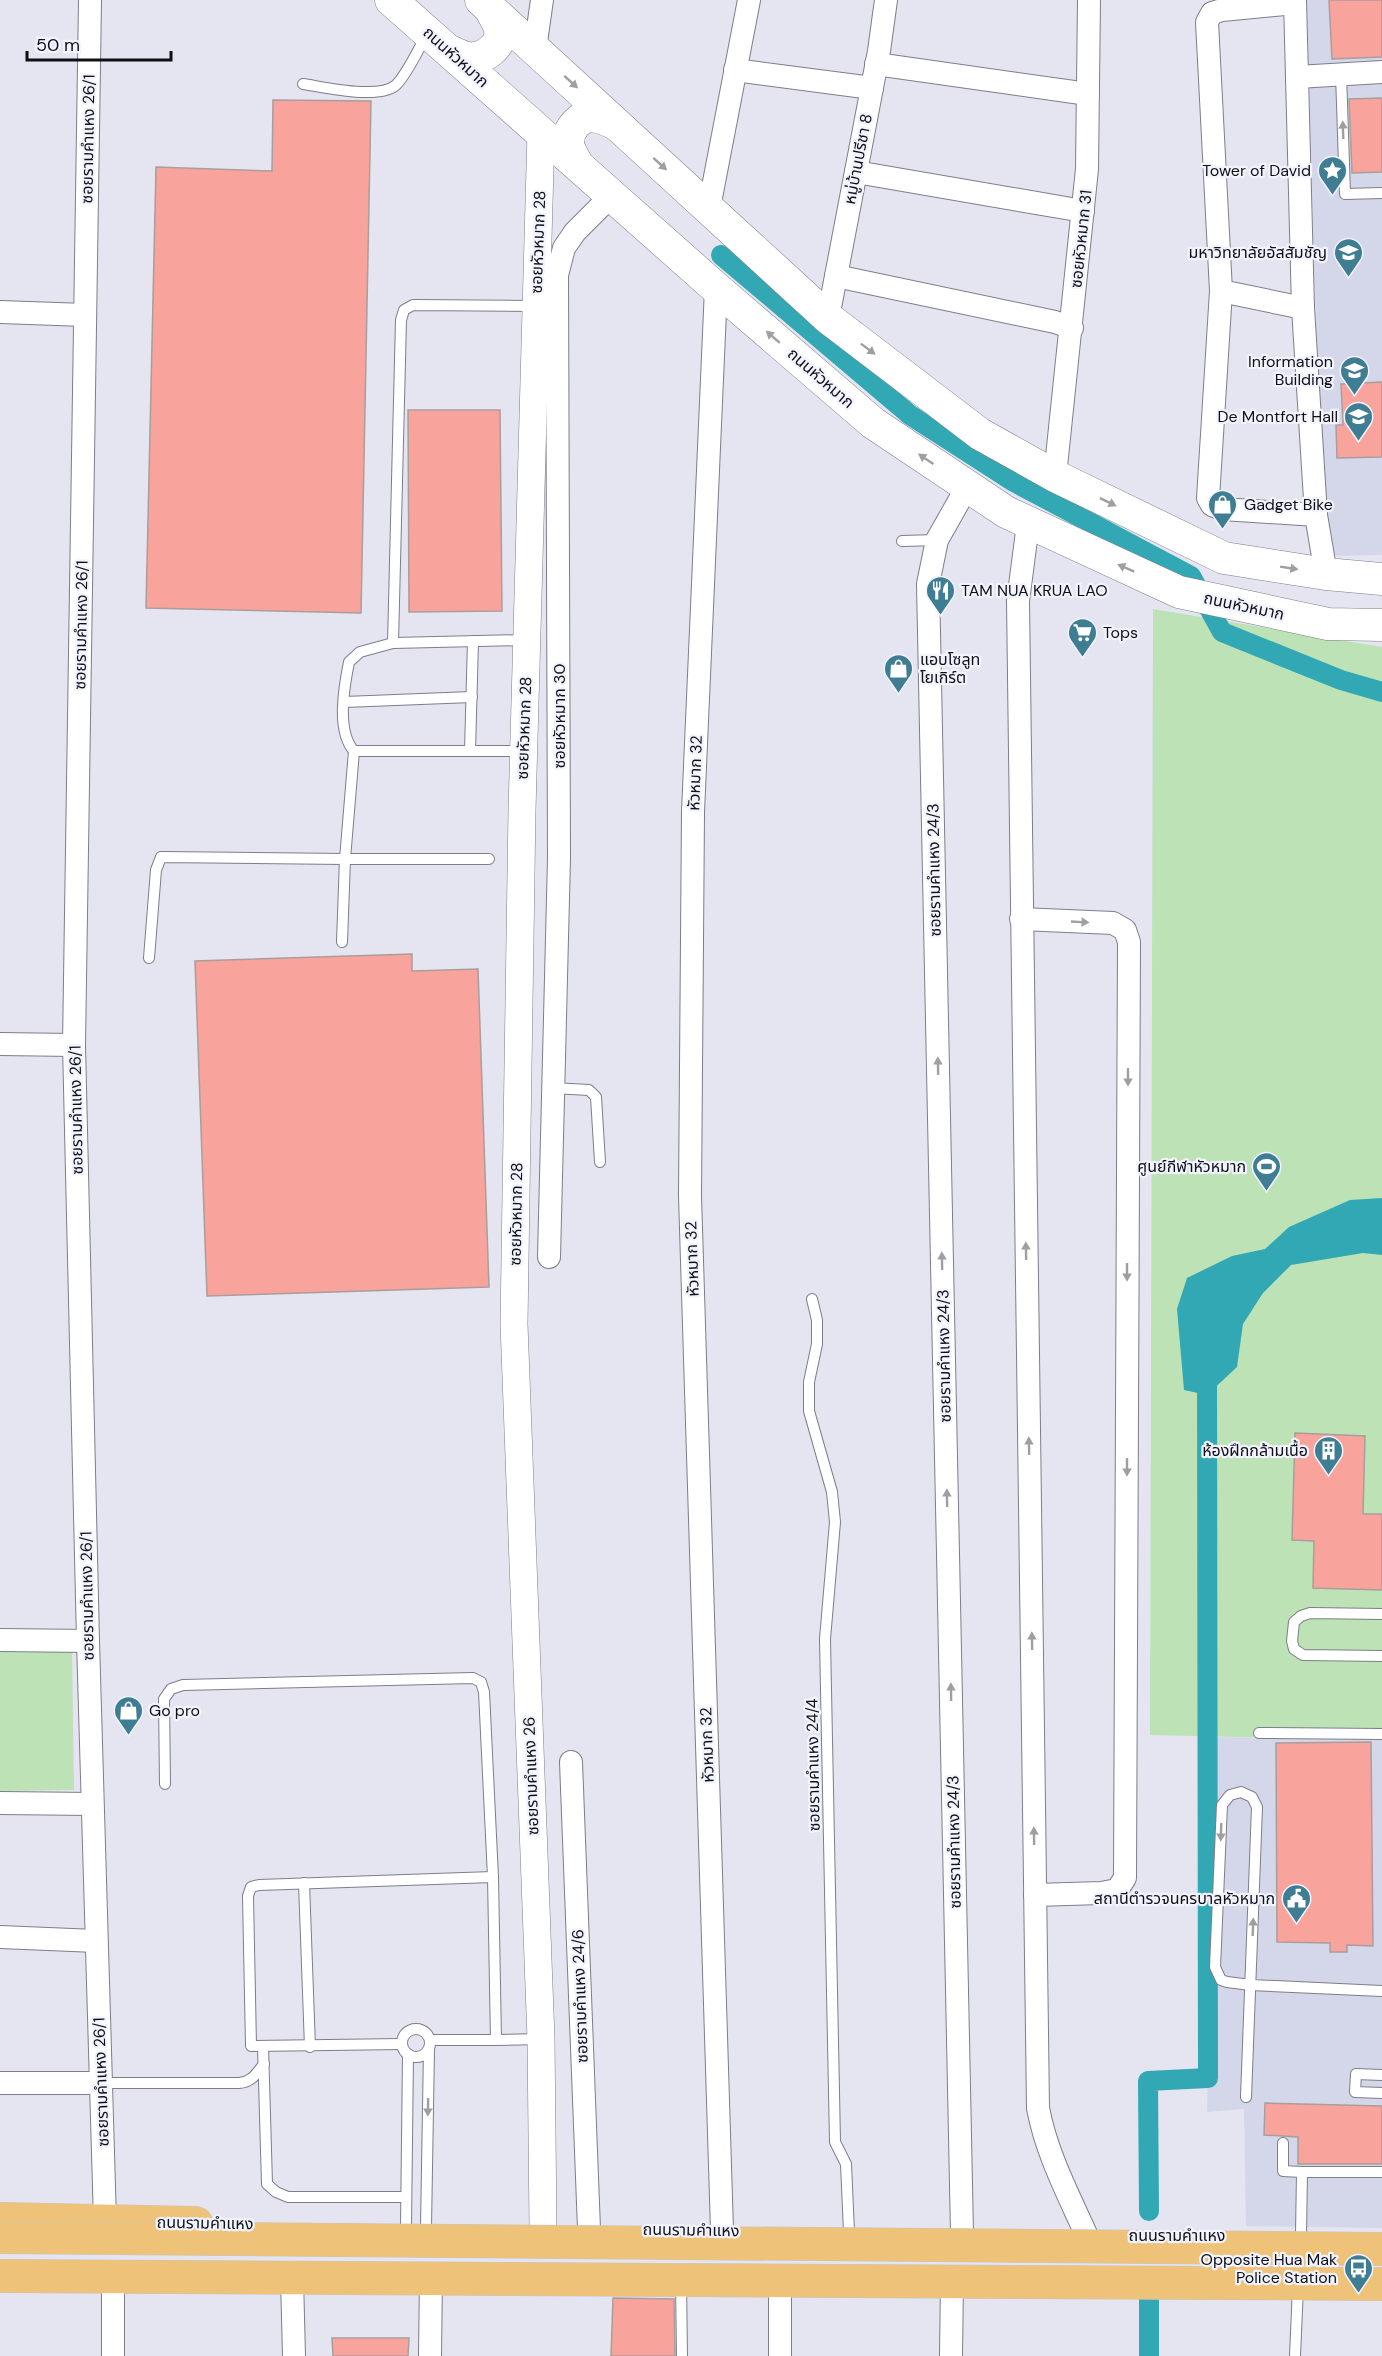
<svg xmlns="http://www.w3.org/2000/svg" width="1382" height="2356" viewBox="0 0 1382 2356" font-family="'DM Sans','Noto Sans Thai',sans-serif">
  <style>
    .built { fill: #d4d7e9 }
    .green { fill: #bce2b6 }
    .water { fill: #33a8b5 }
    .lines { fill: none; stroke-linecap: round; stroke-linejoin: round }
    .canal { stroke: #33a8b5; stroke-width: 20 }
    .building { fill: #f8a49c; stroke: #aa9d9c; stroke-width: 1.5 }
    .service-casing { stroke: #7d7e88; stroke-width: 12 }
    .minor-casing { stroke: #7d7e88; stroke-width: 24 }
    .tertiary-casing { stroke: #7d7e88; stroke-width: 28 }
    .secondary-casing { stroke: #7d7e88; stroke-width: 33 }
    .primary-casing { stroke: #c5c6c7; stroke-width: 34 }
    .service { stroke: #fff; stroke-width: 10 }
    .minor { stroke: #fff; stroke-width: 22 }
    .tertiary { stroke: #fff; stroke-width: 27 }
    .secondary { stroke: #fff; stroke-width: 32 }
    .primary { stroke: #eec279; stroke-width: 33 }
    .primary-bridge-casing { stroke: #c5c6c7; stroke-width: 34; stroke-linecap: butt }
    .primary-bridge { stroke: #eec279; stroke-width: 33 }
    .oneway { fill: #9f9fa1 }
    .labels { text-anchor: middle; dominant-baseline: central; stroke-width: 4.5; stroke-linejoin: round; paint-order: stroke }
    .street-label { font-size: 16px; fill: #0f1014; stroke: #f1f3fe }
    .poi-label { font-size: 16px; fill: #0f1014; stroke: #f1f3fe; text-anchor: end }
  </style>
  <rect width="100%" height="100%" fill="#e4e5f1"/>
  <g class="built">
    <path d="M1307 0H1382V555L1322 556Z"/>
    <path d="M1214 1737 1382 1740V2228L1246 2226 1244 2109 1207 2112Z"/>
  </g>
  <g class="green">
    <path d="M1153 609 1382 647V1740L1150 1735Z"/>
    <path d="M72 1649 74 1790 0 1791V1650Z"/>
  </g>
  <path class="water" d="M1382 1198V1255L1363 1253 1291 1265 1263 1293 1243 1324 1237 1367 1207 1395 1184 1390 1177 1309 1187 1278 1232 1256 1265 1249 1289 1227 1350 1200Z"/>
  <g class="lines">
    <g class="canal">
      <path d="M721 255 910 415 1014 482 1191 576 1222 632 1341 680 1382 692"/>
      <path d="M1149 2211 1148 2081 1208 2078 1207 1368"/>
      <path d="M1149 2293V2356"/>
    </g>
  </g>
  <g class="building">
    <path d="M1329 0H1382V57L1332 59Z"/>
    <path d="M1382 98V172L1352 173 1349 99Z"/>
    <path d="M273 100 371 101 361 613 146 608 156 167 272 171Z"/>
    <path d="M1382 382V457L1337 458 1336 425H1343L1341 384Z"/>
    <path d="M408 410H500L502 611 409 612Z"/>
    <path d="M412 954V971L478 969 489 1287 207 1296 195 961Z"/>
    <path d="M1295 1433 1365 1436 1363 1514H1382V1590L1313 1588 1314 1541 1292 1540Z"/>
    <path d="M1371 1742 1373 1946 1347 1945V1952H1330V1943L1277 1942 1276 1743Z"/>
    <path d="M1265 2103 1382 2106V2164H1298V2137L1264 2135Z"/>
    <path d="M613 2298 674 2299 675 2356H611Z"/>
    <path d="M332 2338H409L408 2356H333Z"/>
  </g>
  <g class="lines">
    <defs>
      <g id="service">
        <path d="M1341 74 1345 194 1382 193"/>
        <path d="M303 84C324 87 379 100 396 85 407 74 418 50 426 36"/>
        <path d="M902 541 937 540"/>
        <path d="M393 643 401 320 404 310 413 305 536 306"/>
        <path d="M344 702 472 697"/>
        <path d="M354 751 345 859H489"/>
        <path d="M470 751 473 641"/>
        <path d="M523 751H354C336 731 344 687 349 662L360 652 393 643 526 640"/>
        <path d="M149 958 156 870 161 857 345 859 342 942"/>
        <path d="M553 1088 589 1090 596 1097 600 1162"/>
        <path d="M812 1299 817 1320V1344L809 1382V1411L832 1492 835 1522 825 1639 835 2142 846 2164 849 2232"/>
        <path d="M1382 1614 1310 1613 1301 1616 1294 1622 1292 1641 1294 1649 1303 1655 1382 1656"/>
        <path d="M1259 1733 1382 1734"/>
        <path d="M165 1784 164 1699 171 1689 183 1685 473 1678 481 1682 484 1692 493 1877"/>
        <path d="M304 1883 310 2047"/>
        <circle cx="416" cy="2043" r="14"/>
        <path d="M430 2040H496"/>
        <path d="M402 2044 251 2046 248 1896 251 1887 259 1885 493 1877 496 2040 541 2039"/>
        <path d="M263 2047 267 2184 276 2192 288 2197H406"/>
        <path d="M1382 2075 1356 2074 1355 2092 1382 2093"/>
        <path d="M101 2083H239C252 2082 256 2074 264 2064"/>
        <path d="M1246 2097 1257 1807 1252 1797 1241 1792 1230 1795 1222 1805 1215 1967 1221 1980 1227 1982 1251 1985 1382 1991"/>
        <path d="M1283 2143V2171L1302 2172 1301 2235"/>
        <path d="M1302 2172H1382"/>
        <path d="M406 2227 408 2054"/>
        <path d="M426 2227 429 2049"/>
        <path d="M681 2282 682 2356"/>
        <path d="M1295 2356 1298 2287"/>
      </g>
      <g id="minor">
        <path d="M90 0 74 1045 88 1641 105 2221"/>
        <path d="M1295 0 1303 308 1316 515 1326 574"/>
        <path d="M1295 3 1222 10 1212 13 1207 22 1221 291 1303 308"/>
        <path d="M535 49 542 0"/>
        <path d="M876 64 1088 94"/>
        <path d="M735 70 872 88"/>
        <path d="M1297 77 1382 72"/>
        <path d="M856 172 1083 211"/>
        <path d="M709 208 749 0"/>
        <path d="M836 276 1055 322 1072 328"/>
        <path d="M716 288 693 812 690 1196 722 2230"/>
        <path d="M1221 291 1208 498 1212 505 1222 509 1316 515"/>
        <path d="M0 312 85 315"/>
        <path d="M828 318 879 51 886 0"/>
        <path d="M1055 476 1087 169 1089 0"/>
        <path d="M1028 524 1018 601 1038 2108C1046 2152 1068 2194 1086 2234"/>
        <path d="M1021 919 1113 923 1125 930 1129 942 1125 1878 1117 1890 1101 1893 1035 1895"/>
        <path d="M0 1044 74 1045"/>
        <path d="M549 1257 559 858 557 275 564 248 575 232 612 195"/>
        <path d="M0 1640 88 1641"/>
        <path d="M571 1762 589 2229"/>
        <path d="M0 1803 92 1804"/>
        <path d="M0 1937 96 1941"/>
        <path d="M0 2083H101"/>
        <path d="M962 2233 928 584 937 540 967 487"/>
        <path d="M113 2278V2356"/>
        <path d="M292 2278 294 2356"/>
        <path d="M430 2356 431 2278"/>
        <path d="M780 2356V2280"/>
        <path d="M951 2356 952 2281"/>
      </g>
      <path id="tertiary" d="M541 132 522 810 514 1324 541 2039 543 2228"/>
      <g id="secondary">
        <path d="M391 0 716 288 873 423 1006 512 1179 592 1328 624 1382 625"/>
        <path d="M481 0 828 318 980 434 1055 476 1224 558 1326 574 1382 579"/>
        <path d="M449 51C455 53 462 57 468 58 483 60 503 46 500 30 499 23 493 15 490 8"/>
        <path d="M577 164C574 158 568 149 568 142 568 129 580 115 593 116 601 117 609 121 616 124"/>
      </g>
      <g id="primary">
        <path d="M0 2219 196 2223"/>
        <path d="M0 2276 1382 2284"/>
      </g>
    </defs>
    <use href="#service" class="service-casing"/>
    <use href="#minor" class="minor-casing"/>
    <use href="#tertiary" class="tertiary-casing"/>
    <use href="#secondary" class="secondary-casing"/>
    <use href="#primary" class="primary-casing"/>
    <use href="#service" class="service"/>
    <use href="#minor" class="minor"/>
    <use href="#tertiary" class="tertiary"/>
    <use href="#secondary" class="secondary"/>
    <use href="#primary" class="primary"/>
    <defs>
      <path id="primary-bridge" d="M0 2237 1382 2249"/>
    </defs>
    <use href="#primary-bridge" class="primary-bridge-casing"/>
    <use href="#primary-bridge" class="primary-bridge"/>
  </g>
  <defs><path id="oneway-solid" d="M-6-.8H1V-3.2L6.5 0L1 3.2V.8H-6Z" transform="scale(1.5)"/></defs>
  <g class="oneway">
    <use href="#oneway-solid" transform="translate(571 82) rotate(42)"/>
    <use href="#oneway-solid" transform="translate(1343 130) rotate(-92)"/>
    <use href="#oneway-solid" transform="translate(660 164) rotate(42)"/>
    <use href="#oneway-solid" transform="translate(773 337) rotate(-139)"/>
    <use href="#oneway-solid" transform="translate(868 349) rotate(37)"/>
    <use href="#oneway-solid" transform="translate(926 459) rotate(-146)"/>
    <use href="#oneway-solid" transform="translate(1108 502) rotate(26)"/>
    <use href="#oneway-solid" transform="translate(1126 568) rotate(-156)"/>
    <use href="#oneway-solid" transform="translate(1289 568) rotate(9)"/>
    <use href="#oneway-solid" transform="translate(1080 922) rotate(3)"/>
    <use href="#oneway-solid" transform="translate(938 1066) rotate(-91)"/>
    <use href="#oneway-solid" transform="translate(1128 1077) rotate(90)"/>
    <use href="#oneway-solid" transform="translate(1026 1251) rotate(-91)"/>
    <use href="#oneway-solid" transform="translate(942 1261) rotate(-91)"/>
    <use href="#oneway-solid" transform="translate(1127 1272) rotate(90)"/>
    <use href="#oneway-solid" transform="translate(1029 1446) rotate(-91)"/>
    <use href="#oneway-solid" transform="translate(1127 1467) rotate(90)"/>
    <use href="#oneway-solid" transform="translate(947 1498) rotate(-91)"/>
    <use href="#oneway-solid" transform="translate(1032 1641) rotate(-91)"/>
    <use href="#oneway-solid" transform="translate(951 1692) rotate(-91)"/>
    <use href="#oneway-solid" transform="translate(1221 1832) rotate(92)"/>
    <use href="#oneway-solid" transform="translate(1034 1836) rotate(-91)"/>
    <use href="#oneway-solid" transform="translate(1253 1927) rotate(-88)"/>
    <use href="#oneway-solid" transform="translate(428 2107) rotate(91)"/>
  </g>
  <defs>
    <symbol id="sight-pin" viewBox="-11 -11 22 30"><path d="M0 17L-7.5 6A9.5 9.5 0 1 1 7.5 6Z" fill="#3f7d93" stroke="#f1f3fe"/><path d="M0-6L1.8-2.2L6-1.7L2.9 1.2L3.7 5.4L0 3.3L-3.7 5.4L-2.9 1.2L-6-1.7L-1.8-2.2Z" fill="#fff"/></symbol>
    <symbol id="university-pin" viewBox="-11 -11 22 30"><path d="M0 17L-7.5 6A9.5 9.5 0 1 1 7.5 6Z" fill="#3f7d93" stroke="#f1f3fe"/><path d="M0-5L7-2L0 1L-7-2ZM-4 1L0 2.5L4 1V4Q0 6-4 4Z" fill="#fff"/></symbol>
    <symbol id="shop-pin" viewBox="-11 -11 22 30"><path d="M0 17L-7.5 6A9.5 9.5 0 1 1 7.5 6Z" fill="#3f7d93" stroke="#f1f3fe"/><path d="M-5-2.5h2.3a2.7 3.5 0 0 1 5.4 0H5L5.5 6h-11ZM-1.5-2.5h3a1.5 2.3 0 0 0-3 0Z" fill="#fff"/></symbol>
    <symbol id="restaurant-pin" viewBox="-11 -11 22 30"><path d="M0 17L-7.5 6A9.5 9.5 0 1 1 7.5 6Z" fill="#3f7d93" stroke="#f1f3fe"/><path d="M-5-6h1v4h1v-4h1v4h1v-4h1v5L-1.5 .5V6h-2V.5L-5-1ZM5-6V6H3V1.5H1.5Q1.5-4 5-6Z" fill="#fff"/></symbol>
    <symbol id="supermarket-pin" viewBox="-11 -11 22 30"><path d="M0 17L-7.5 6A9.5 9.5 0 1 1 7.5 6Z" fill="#3f7d93" stroke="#f1f3fe"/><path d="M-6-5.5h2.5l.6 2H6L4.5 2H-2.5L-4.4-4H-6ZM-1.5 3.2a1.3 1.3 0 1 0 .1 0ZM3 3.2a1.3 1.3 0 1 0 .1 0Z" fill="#fff"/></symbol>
    <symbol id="stadium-pin" viewBox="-11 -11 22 30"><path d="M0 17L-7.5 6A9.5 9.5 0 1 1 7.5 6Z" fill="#3f7d93" stroke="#f1f3fe"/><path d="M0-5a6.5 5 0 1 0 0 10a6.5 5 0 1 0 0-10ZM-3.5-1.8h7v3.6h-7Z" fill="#fff"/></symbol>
    <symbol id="building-pin" viewBox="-11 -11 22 30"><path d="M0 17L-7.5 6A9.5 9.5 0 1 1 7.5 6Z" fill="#3f7d93" stroke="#f1f3fe"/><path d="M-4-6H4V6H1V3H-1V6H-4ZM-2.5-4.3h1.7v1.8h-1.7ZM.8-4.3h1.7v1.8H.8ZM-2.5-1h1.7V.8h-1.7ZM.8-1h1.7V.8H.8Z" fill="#fff"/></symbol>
    <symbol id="civic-pin" viewBox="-11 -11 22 30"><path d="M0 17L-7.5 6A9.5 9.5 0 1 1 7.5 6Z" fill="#3f7d93" stroke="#f1f3fe"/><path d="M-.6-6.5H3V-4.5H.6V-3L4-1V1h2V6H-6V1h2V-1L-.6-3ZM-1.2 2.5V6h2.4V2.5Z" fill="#fff"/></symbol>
    <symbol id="bus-pin" viewBox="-11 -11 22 30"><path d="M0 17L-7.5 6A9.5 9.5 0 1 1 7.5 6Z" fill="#3f7d93" stroke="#f1f3fe"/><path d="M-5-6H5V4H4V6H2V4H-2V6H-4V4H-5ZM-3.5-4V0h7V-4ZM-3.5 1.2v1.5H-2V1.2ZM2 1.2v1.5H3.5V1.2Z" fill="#fff"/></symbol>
  </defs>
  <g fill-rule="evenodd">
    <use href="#sight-pin" x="1316" y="154" width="33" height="45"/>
    <use href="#university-pin" x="1332" y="236" width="33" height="45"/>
    <use href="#university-pin" x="1338" y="354" width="33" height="45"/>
    <use href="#university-pin" x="1342" y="400" width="33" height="45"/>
    <use href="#shop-pin" x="1206" y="488" width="33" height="45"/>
    <use href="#restaurant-pin" x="924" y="574" width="33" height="45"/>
    <use href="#supermarket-pin" x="1066" y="616" width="33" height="45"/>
    <use href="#shop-pin" x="882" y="652" width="33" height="45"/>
    <use href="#stadium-pin" x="1250" y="1150" width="33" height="45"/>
    <use href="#building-pin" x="1312" y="1434" width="33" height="45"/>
    <use href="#shop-pin" x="112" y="1694" width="33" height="45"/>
    <use href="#civic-pin" x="1280" y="1882" width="33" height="45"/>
    <use href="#bus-pin" x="1342" y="2252" width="33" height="45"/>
  </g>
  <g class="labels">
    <g class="street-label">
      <text transform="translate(456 57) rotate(42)">ถนนหัวหมาก</text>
      <text transform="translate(88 139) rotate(-89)">ซอยรามคำแหง 26/1</text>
      <text transform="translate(858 159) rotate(-79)">หมู่บ้านปรีชา 8</text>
      <text transform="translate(1081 239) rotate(-84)">ซอยหัวหมาก 31</text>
      <text transform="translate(538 242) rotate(-88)">ซอยหัวหมาก 28</text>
      <text transform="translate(821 378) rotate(41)">ถนนหัวหมาก</text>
      <text transform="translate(1244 606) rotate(12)">ถนนหัวหมาก</text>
      <text transform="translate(81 625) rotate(-89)">ซอยรามคำแหง 26/1</text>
      <text transform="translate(559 716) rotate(-90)">ซอยหัวหมาก 30</text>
      <text transform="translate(524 728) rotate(-88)">ซอยหัวหมาก 28</text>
      <text transform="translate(695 773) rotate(-88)">หัวหมาก 32</text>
      <text transform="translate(934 870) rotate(-91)">ซอยรามคำแหง 24/3</text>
      <text transform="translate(76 1110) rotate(-91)">ซอยรามคำแหง 26/1</text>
      <text transform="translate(516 1214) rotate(-89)">ซอยหัวหมาก 28</text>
      <text transform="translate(692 1259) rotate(-92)">หัวหมาก 32</text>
      <text transform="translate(944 1356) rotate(-91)">ซอยรามคำแหง 24/3</text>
      <text transform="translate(87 1596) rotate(-91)">ซอยรามคำแหง 26/1</text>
      <text transform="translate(707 1745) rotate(-92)">หัวหมาก 32</text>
      <text transform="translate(813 1765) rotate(-91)">ซอยรามคำแหง 24/4</text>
      <text transform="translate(531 1776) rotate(-92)">ซอยรามคำแหง 26</text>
      <text transform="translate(954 1842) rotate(-91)">ซอยรามคำแหง 24/3</text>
      <text transform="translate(580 1996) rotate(-92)">ซอยรามคำแหง 24/6</text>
      <text transform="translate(101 2082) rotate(-92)">ซอยรามคำแหง 26/1</text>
      <text transform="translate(205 2223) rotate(1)">ถนนรามคำแหง</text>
      <text transform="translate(691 2230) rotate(1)">ถนนรามคำแหง</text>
      <text x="1177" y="2235">ถนนรามคำแหง</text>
    </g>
    <g class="poi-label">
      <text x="1311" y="170">Tower of David</text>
      <text x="1327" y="252">มหาวิทยาลัยอัสสัมชัญ</text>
      <text x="1333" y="361">Information<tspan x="1333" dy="18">Building</tspan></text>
      <text x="1338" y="416">De Montfort Hall</text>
      <text x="1244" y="504" text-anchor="start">Gadget Bike</text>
      <text x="961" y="590" text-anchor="start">TAM NUA KRUA LAO</text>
      <text x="1103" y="632" text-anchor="start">Tops</text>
      <text x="920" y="659" text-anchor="start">แอบโซลูท<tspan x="920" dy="18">โยเกิร์ต</tspan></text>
      <text x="1246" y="1166">ศูนย์กีฬาหัวหมาก</text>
      <text x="1308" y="1450">ห้องฝึกกล้ามเนื้อ</text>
      <text x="149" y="1710" text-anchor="start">Go pro</text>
      <text x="1275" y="1898">สถานีตำรวจนครบาลหัวหมาก</text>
      <text x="1337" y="2259">Opposite Hua Mak<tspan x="1337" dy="18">Police Station</tspan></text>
    </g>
  </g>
  <path d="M27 51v9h144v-9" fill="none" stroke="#0f1014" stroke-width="3"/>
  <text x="36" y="51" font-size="18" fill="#0f1014" stroke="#f1f3fe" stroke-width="4.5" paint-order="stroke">50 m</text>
</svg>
